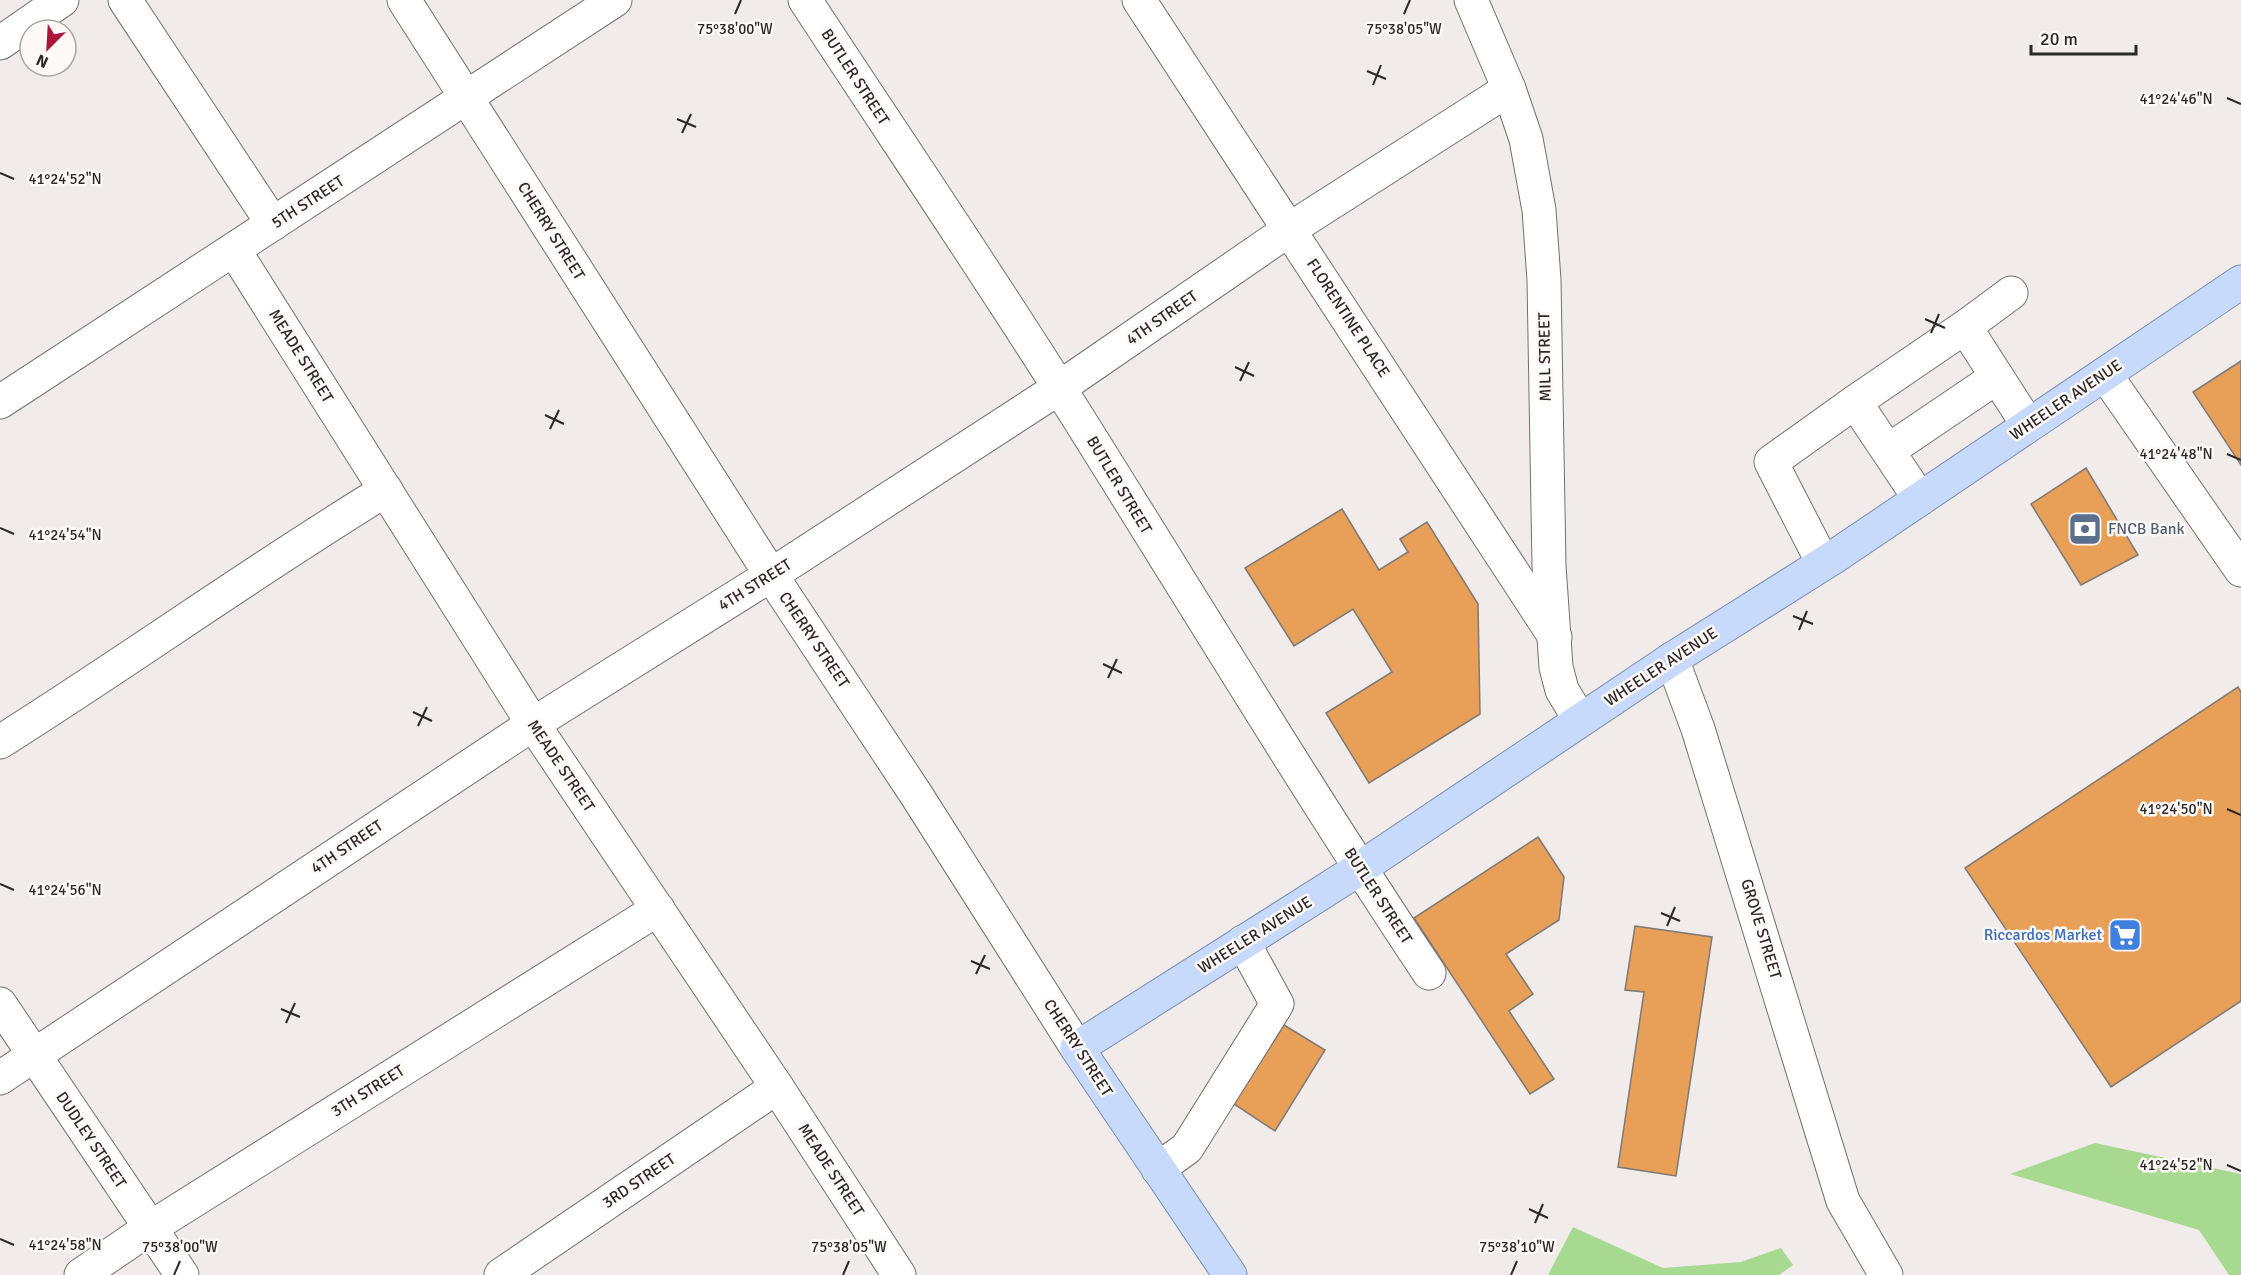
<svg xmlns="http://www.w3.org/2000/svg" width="2241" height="1275" viewBox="0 0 2241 1275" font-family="Signika,sans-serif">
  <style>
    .green { fill: #a7da90 }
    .building { fill: #e89f57; stroke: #7d7a77; stroke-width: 1.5 }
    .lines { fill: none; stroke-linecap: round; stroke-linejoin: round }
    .minor-casing { stroke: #75706f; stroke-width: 35 }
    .major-casing { stroke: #788cb0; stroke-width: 35 }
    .minor { stroke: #fff; stroke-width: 33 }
    .major { stroke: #c7dafc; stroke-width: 33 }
    .ticks { fill: none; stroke: #2b2928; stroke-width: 2 }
    .labels { text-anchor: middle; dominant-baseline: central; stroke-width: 5; stroke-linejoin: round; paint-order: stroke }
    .street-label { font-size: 16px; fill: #2b2928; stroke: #fef9f7 }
    .service-label { font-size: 16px; fill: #4e5e75; stroke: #fef9f7; text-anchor: start }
    .shop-label { font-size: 16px; fill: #366cbe; stroke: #fef9f7; text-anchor: end }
    .ticks-label { font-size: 15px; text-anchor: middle; fill: #2b2928; stroke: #fef9f7; stroke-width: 5; stroke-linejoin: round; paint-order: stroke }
  </style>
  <rect width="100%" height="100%" fill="#f1ebe9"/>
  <g class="green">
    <path d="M2095 1143 2241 1174V1275H2229L2199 1230 2010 1174Z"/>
    <path d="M1573 1227 1663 1268 1741 1262 1781 1248 1793 1265 1779 1275H1548Z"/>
  </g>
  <g class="building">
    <path d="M2241 361V465L2193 392Z"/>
    <path d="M2086 468 2138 555 2081 585 2031 504Z"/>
    <path d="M1342 509 1379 570 1408 552 1400 539 1427 522 1478 604 1480 714 1369 783 1326 713 1392 672 1353 609 1294 646 1245 568Z"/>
    <path d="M2238 687 2241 692V1001L2111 1087 1965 868Z"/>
    <path d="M1538 837 1564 877 1559 920 1506 954 1533 994 1509 1011 1554 1079 1530 1094 1414 918Z"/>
    <path d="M1635 926 1712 937 1676 1176 1618 1167 1644 992 1625 990Z"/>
    <path d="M1284 1025 1325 1050 1275 1131 1234 1104Z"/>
  </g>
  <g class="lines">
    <defs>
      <g id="minor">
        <path d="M125 0 273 224"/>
        <path d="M404 0 771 575 917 796 1077 1048"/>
        <path d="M805 0C890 130 977 258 1060 389 1183 584 1301 781 1429 973"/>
        <path d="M1139 0 1555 637"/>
        <path d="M1471 0 1509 89 1526 139 1539 210 1544 280 1549 566 1556 667 1562 690 1580 720"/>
        <path d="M0 43 62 0"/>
        <path d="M234 250 533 724 777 1087 899 1275"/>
        <path d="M1965 327 2011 293"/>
        <path d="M2105 374 2241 570"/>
        <path d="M0 402 615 0"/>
        <path d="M1889 450 1997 377"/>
        <path d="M1920 499 1855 402 1965 327 2028 425"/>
        <path d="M1823 563 1771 462 1855 402"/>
        <path d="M1672 659 1698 729 1843 1201 1886 1275"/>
        <path d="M0 742C130 660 255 570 386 490"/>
        <path d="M0 1004 182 1275"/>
        <path d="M0 1078 533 724 771 575 1059 388 1290 229 1509 89"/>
        <path d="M1158 1169 1187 1148 1277 1004 1243 942"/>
        <path d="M81 1275 150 1228 658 909"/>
        <path d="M501 1275 777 1087"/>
      </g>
      <path id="major" d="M1230 1275 1077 1048 1359 869 1672 659 1834 557 2241 282"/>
    </defs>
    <use href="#minor" class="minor-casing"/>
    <use href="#major" class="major-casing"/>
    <use href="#minor" class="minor"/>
    <use href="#major" class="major"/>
  </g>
  <path class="ticks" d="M735 14 741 0M1404 14 1410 0M1367 71 1386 79M1373 85 1381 65M2227 98 2241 104M677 119 696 127M682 133 691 114M0 173 14 179M1925 319 1945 328M1931 333 1939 314M1235 367 1254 376M1240 381 1249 362M545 415 564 424M550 429 559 410M2227 454 2241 460M0 528 14 534M1793 616 1813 624M1799 630 1807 611M1103 664 1122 673M1108 678 1117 659M413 712 432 721M418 726 427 707M2227 809 2241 815M0 884 14 890M1661 913 1680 921M1667 926 1675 907M971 961 990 969M976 974 985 955M281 1009 300 1017M286 1023 295 1003M2227 1165 2241 1171M1529 1209 1548 1218M1535 1223 1543 1204M0 1239 14 1245M174 1275 180 1261M843 1275 849 1261M1511 1275 1517 1261"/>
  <defs>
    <symbol id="bank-square" viewBox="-11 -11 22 22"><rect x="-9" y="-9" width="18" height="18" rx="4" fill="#5c6f8a" stroke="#fef9f7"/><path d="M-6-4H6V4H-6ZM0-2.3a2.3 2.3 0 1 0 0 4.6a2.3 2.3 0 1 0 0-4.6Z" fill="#fff"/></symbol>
    <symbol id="supermarket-square" viewBox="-11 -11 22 22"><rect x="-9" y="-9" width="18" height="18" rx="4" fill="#3f7fe0" stroke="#fef9f7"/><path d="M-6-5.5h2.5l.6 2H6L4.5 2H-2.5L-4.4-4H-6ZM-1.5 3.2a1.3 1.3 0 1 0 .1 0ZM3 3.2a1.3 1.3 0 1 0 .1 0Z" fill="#fff"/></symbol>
  </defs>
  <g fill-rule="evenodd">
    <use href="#bank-square" x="2066" y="510" width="38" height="38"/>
    <use href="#supermarket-square" x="2106" y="916" width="38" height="38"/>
  </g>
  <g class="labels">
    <g class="street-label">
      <text transform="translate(855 77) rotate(57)">BUTLER STREET</text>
      <text transform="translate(308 202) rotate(-33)">5TH STREET</text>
      <text transform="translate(551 231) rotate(58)">CHERRY STREET</text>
      <text transform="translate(1162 318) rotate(-35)">4TH STREET</text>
      <text transform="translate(1348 318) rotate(57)">FLORENTINE PLACE</text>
      <text transform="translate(301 356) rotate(58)">MEADE STREET</text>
      <text transform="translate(1545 357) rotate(-91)">MILL STREET</text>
      <text transform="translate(2066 400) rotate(-34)">WHEELER AVENUE</text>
      <text transform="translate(1119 485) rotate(59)">BUTLER STREET</text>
      <text transform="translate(755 585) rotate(-32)">4TH STREET</text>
      <text transform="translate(814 640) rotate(56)">CHERRY STREET</text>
      <text transform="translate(1661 667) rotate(-33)">WHEELER AVENUE</text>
      <text transform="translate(561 766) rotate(56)">MEADE STREET</text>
      <text transform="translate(347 847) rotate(-34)">4TH STREET</text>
      <text transform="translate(1378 896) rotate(57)">BUTLER STREET</text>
      <text transform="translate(1761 929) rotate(73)">GROVE STREET</text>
      <text transform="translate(1255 935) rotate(-32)">WHEELER AVENUE</text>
      <text transform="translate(1078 1048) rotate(57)">CHERRY STREET</text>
      <text transform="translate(368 1091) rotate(-32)">3TH STREET</text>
      <text transform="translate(91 1140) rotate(56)">DUDLEY STREET</text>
      <text transform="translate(831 1170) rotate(57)">MEADE STREET</text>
      <text transform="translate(639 1181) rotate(-34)">3RD STREET</text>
    </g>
    <g class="service-label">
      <text x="2108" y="529">FNCB Bank</text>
    </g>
    <g class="shop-label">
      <text x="2102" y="935">Riccardos Market</text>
    </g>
  </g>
  <g class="ticks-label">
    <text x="735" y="34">75°38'00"W</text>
    <text x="1404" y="34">75°38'05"W</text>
    <text x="2176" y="104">41°24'46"N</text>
    <text x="65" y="184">41°24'52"N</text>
    <text x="2176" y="459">41°24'48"N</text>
    <text x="65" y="540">41°24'54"N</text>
    <text x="2176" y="814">41°24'50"N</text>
    <text x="65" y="895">41°24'56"N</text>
    <text x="2176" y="1170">41°24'52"N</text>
    <text x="65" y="1250">41°24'58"N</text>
    <text x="180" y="1252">75°38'00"W</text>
    <text x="849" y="1252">75°38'05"W</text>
    <text x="1517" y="1252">75°38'10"W</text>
  </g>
  <g transform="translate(48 48) rotate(204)"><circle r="28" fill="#fef9f7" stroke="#aaa6a4" stroke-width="1.5"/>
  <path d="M0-4.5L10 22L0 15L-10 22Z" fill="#ab1539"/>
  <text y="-9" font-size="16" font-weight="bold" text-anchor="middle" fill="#2b2928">N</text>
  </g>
  <path d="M2031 45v9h105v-9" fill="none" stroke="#2b2928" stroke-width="3"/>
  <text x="2040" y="45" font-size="18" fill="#2b2928" stroke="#fef9f7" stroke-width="4.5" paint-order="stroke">20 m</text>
</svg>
